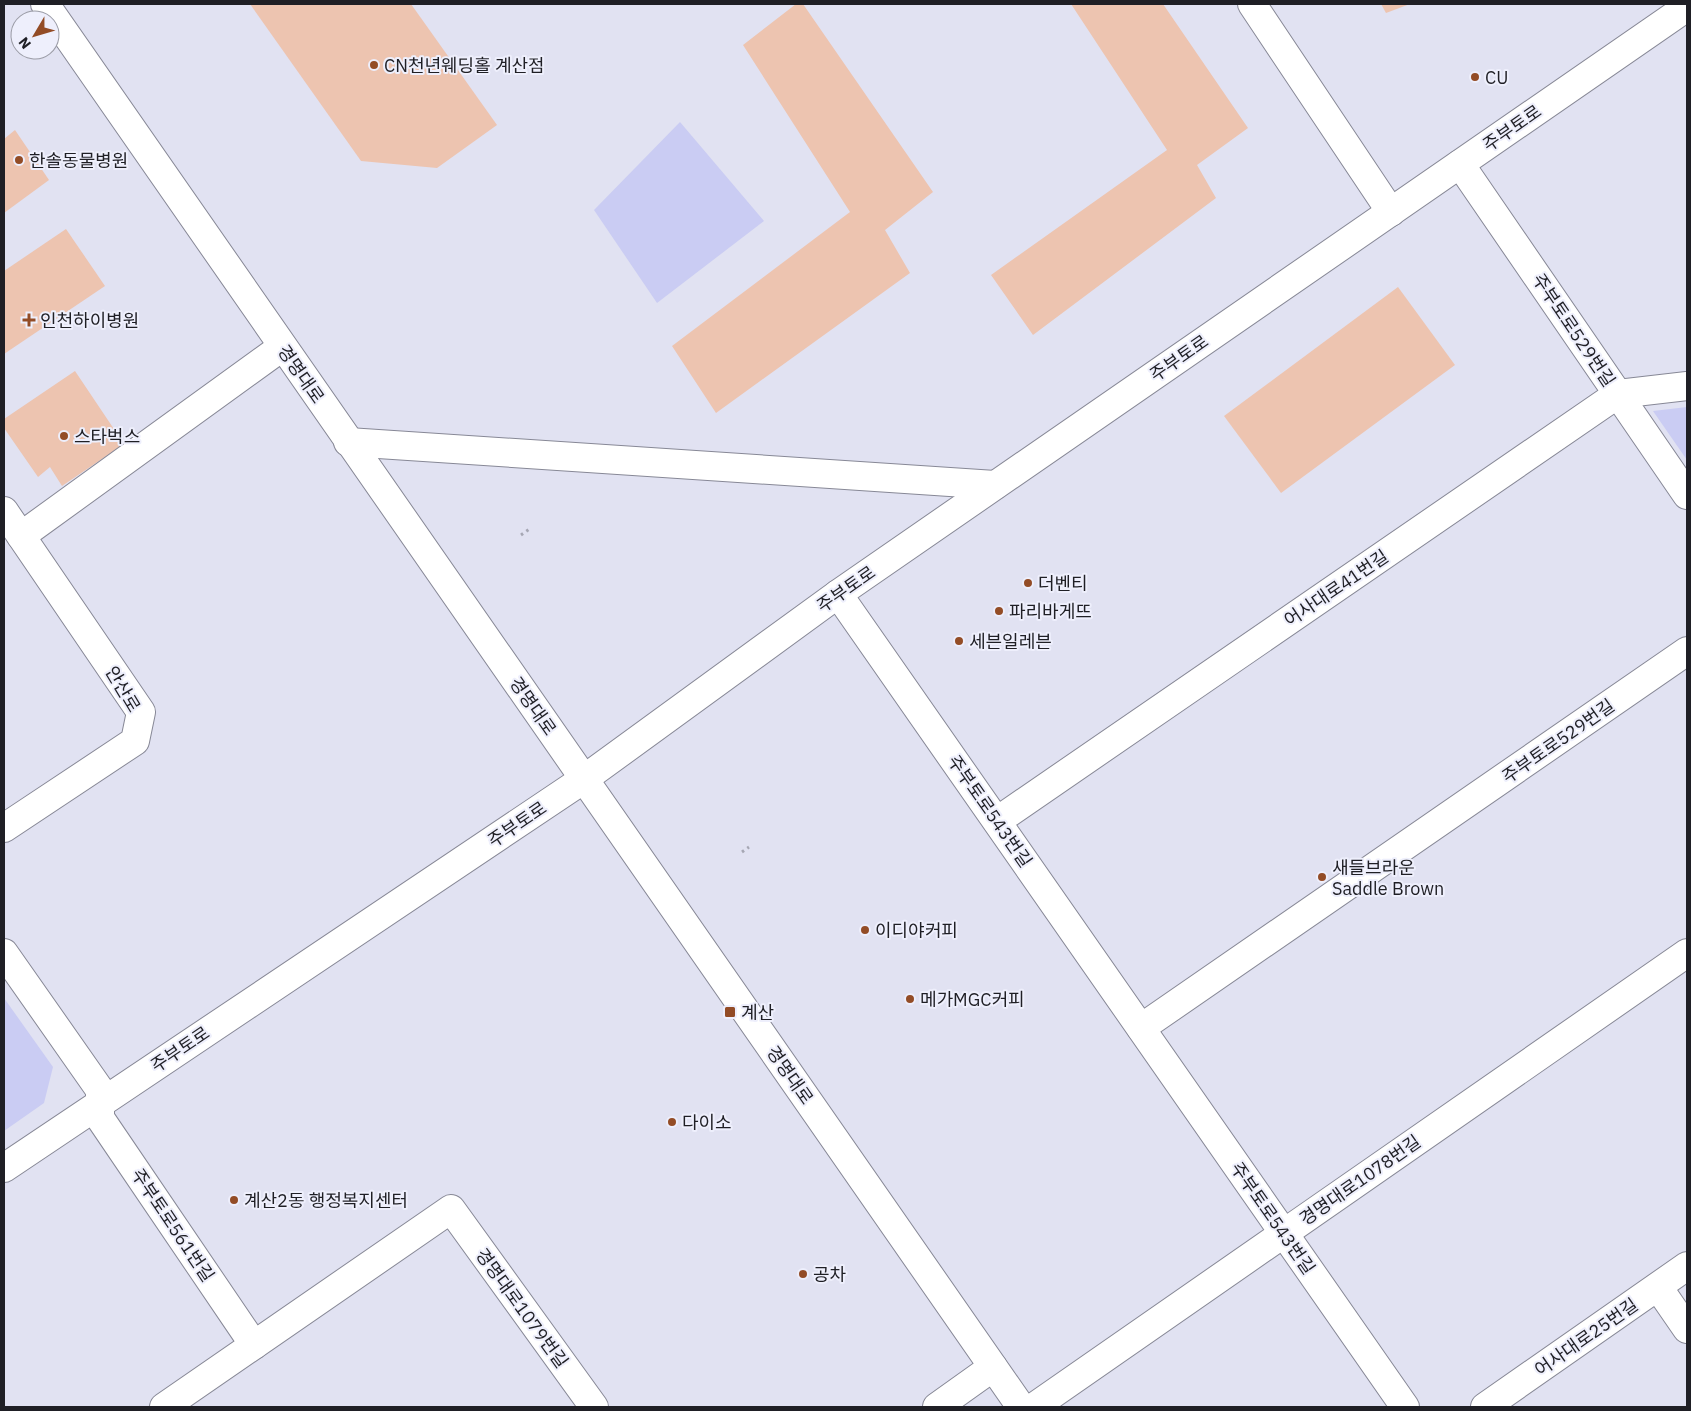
<svg xmlns="http://www.w3.org/2000/svg" width="1691" height="1411" viewBox="0 0 1691 1411" font-family="'IBM Plex Sans','Noto Sans KR',sans-serif">
  <style>
    .green { fill: #caccf3 }
    .building { fill: #edc4b0 }
    .lines { fill: none; stroke-linecap: round; stroke-linejoin: round }
    .minor-casing { stroke: #878896; stroke-width: 30 }
    .tertiary-casing { stroke: #878896; stroke-width: 30 }
    .secondary-casing { stroke: #878896; stroke-width: 30 }
    .path { stroke: #a6a7b4; stroke-width: 3; stroke-dasharray: 2.5 4; stroke-linecap: butt }
    .minor { stroke: #fff; stroke-width: 28 }
    .tertiary { stroke: #fff; stroke-width: 28 }
    .secondary { stroke: #fff; stroke-width: 28 }
    .poi-dot { fill: #934c26; stroke: #eeeffc; stroke-width: 2 }
    .labels { text-anchor: middle; dominant-baseline: central; stroke-width: 4; stroke-linejoin: round; paint-order: stroke }
    .poi-label { font-size: 18px; fill: #1f1f25; stroke: #eeeffc; text-anchor: start }
    .street-label { font-size: 18px; fill: #1f1f25; stroke: #eeeffc }
  </style>
  <rect width="100%" height="100%" fill="#e1e2f2"/>
  <g class="green">
    <path d="M680 122 764 221 657 303 594 210Z"/>
    <path d="M1687 407V460L1653 411Z"/>
    <path d="M4 998 53 1067 44 1103 4 1131Z"/>
  </g>
  <g class="building">
    <path d="M250 4H411L497 125 437 168 361 161Z"/>
    <path d="M796 4H803L933 192 885 230 910 273 716 413 672 346 850 212 743 45Z"/>
    <path d="M1071 4H1163L1248 128 1197 165 1216 198 1033 335 991 275 1167 150Z"/>
    <path d="M1381 4H1410L1386 13Z"/>
    <path d="M15 130 49 180 4 213V139Z"/>
    <path d="M66 229 105 286 4 354V271Z"/>
    <path d="M1398 287 1455 365 1281 493 1224 416Z"/>
    <path d="M75 371 124 444 62 486 50 467 38 477 4 428V419Z"/>
  </g>
  <g class="lines">
    <defs>
      <g id="minor">
        <path d="M1252 4 1391 212"/>
        <path d="M1460 164 1687 495"/>
        <path d="M348 442 995 485"/>
        <path d="M4 511 141 712 135 741 4 828"/>
        <path d="M21 536 282 347"/>
        <path d="M838 594 1405 1407"/>
        <path d="M997 821 1618 394 1687 386"/>
        <path d="M4 953 100 1090V1118L254 1345"/>
        <path d="M1141 1028 1687 651"/>
        <path d="M1658 1287 1687 1329"/>
        <path d="M164 1407 451 1209 594 1407"/>
        <path d="M937 1407 993 1367"/>
        <path d="M1034 1407 1687 953"/>
        <path d="M1485 1407 1687 1266"/>
      </g>
      <path id="tertiary" d="M45 4 1021 1407"/>
      <path id="secondary" d="M4 1168 584 779 838 594 1687 7"/>
    </defs>
    <use href="#minor" class="minor-casing"/>
    <use href="#tertiary" class="tertiary-casing"/>
    <use href="#secondary" class="secondary-casing"/>
    <g class="path">
      <path d="M521 535 531 528"/>
      <path d="M742 852 749 847"/>
    </g>
    <use href="#minor" class="minor"/>
    <use href="#tertiary" class="tertiary"/>
    <use href="#secondary" class="secondary"/>
  </g>
  <g class="poi-dot">
    <circle cx="374" cy="65" r="5"/>
    <circle cx="1475" cy="77" r="5"/>
    <circle cx="19" cy="160" r="5"/>
    <path d="M26.5 312.5h5v5h5v5h-5v5h-5v-5h-5v-5h5z"/>
    <circle cx="64" cy="436" r="5"/>
    <circle cx="1028" cy="583" r="5"/>
    <circle cx="999" cy="611" r="5"/>
    <circle cx="959" cy="641" r="5"/>
    <circle cx="1322" cy="877" r="5"/>
    <circle cx="865" cy="930" r="5"/>
    <circle cx="910" cy="999" r="5"/>
    <rect x="724" y="1006" width="12" height="12" rx="2.5"/>
    <circle cx="672" cy="1122" r="5"/>
    <circle cx="234" cy="1200" r="5"/>
    <circle cx="803" cy="1274" r="5"/>
  </g>
  <g class="labels">
    <g class="poi-label">
      <text x="384" y="65">CN천년웨딩홀 계산점</text>
      <text x="1485" y="77">CU</text>
      <text x="29" y="160">한솔동물병원</text>
      <text x="40" y="320">인천하이병원</text>
      <text x="74" y="436">스타벅스</text>
      <text x="1038" y="583">더벤티</text>
      <text x="1009" y="611">파리바게뜨</text>
      <text x="969" y="641">세븐일레븐</text>
      <text x="1332" y="867">새들브라운<tspan x="1332" dy="21">Saddle Brown</tspan></text>
      <text x="875" y="930">이디야커피</text>
      <text x="920" y="999">메가MGC커피</text>
      <text x="741" y="1012">계산</text>
      <text x="682" y="1122">다이소</text>
      <text x="244" y="1200">계산2동 행정복지센터</text>
      <text x="813" y="1274">공차</text>
    </g>
    <g class="street-label">
      <text transform="translate(1512 128) rotate(-35)">주부토로</text>
      <text transform="translate(1574 330) rotate(56)">주부토로529번길</text>
      <text transform="translate(1179 358) rotate(-35)">주부토로</text>
      <text transform="translate(301 374) rotate(55)">경명대로</text>
      <text transform="translate(1336 588) rotate(-34)">어사대로41번길</text>
      <text transform="translate(846 589) rotate(-35)">주부토로</text>
      <text transform="translate(123 689) rotate(59)">안산로</text>
      <text transform="translate(533 706) rotate(55)">경명대로</text>
      <text transform="translate(1558 741) rotate(-35)">주부토로529번길</text>
      <text transform="translate(990 811) rotate(55)">주부토로543번길</text>
      <text transform="translate(517 824) rotate(-34)">주부토로</text>
      <text transform="translate(180 1049) rotate(-34)">주부토로</text>
      <text transform="translate(790 1075) rotate(55)">경명대로</text>
      <text transform="translate(1360 1180) rotate(-35)">경명대로1078번길</text>
      <text transform="translate(1273 1218) rotate(55)">주부토로543번길</text>
      <text transform="translate(173 1225) rotate(56)">주부토로561번길</text>
      <text transform="translate(522 1308) rotate(54)">경명대로1079번길</text>
      <text transform="translate(1586 1337) rotate(-35)">어사대로25번길</text>
    </g>
  </g>
  <rect width="1691" height="1411" fill="none" stroke="#1f1f25" stroke-width="10"/>
  <g transform="translate(35 35) rotate(232)"><circle r="24" fill="#eeeffc" stroke="#9b9ca6"/>
  <path d="M0-4L9 19L0 12L-9 19Z" fill="#934c26"/>
  <text y="-8" font-size="14" font-weight="bold" text-anchor="middle" fill="#1f1f25">N</text>
  </g>
</svg>
